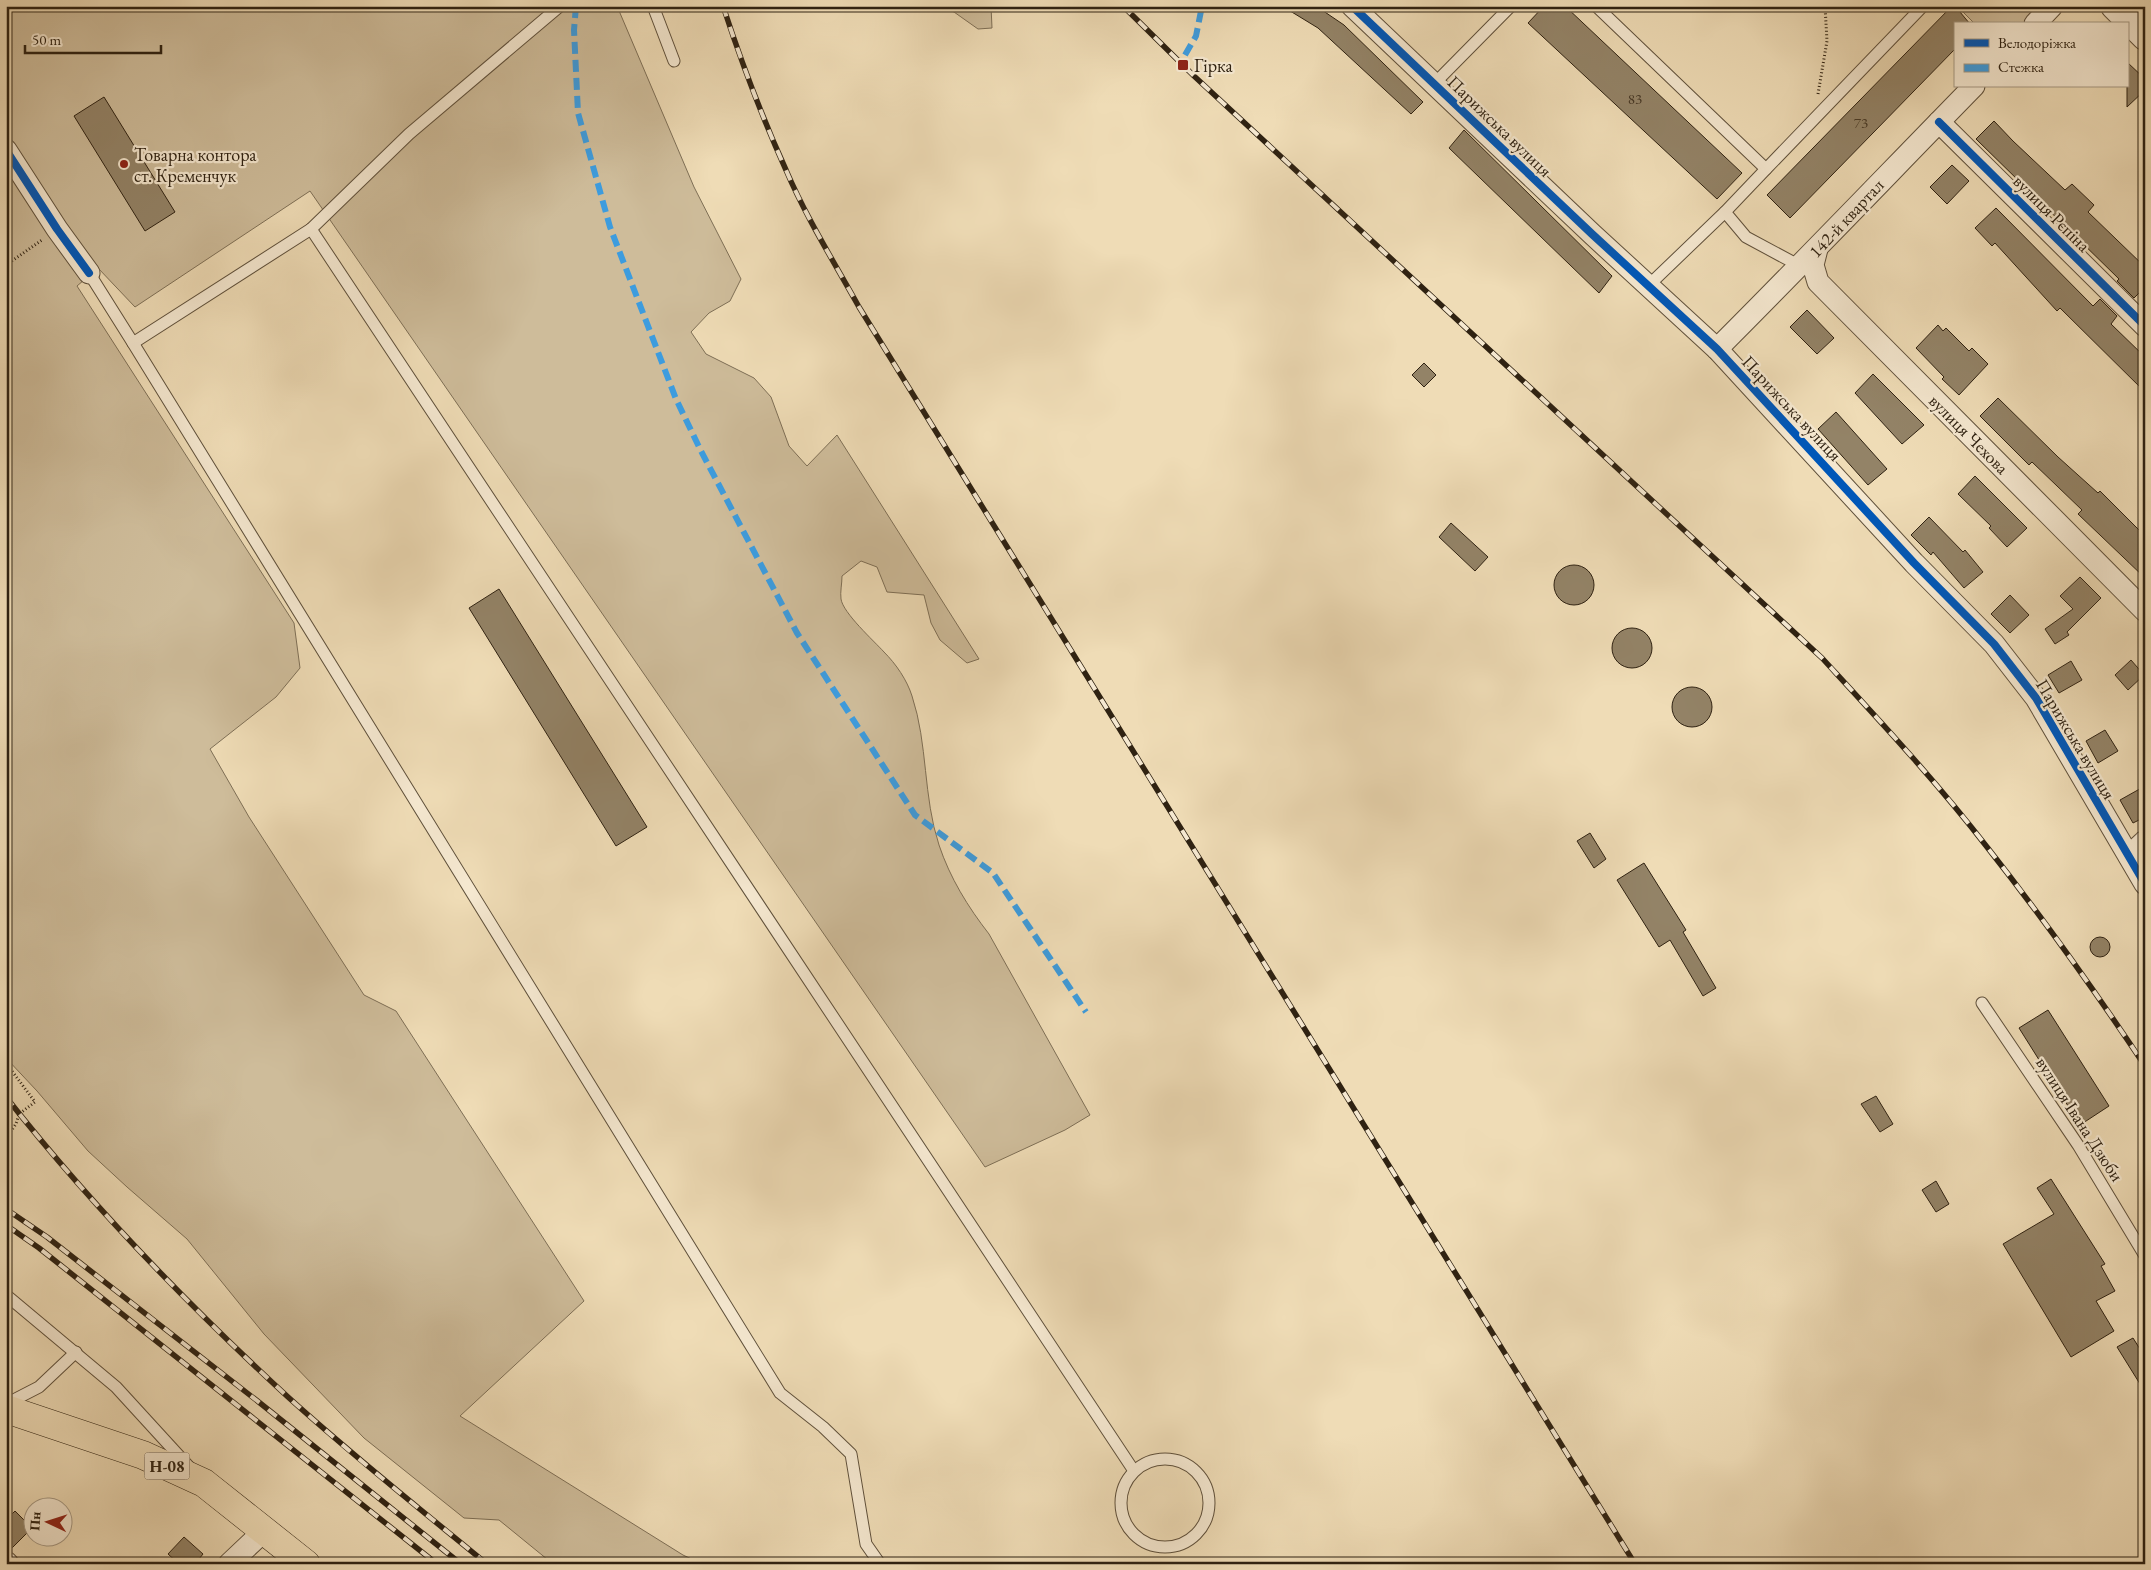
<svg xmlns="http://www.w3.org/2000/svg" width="2151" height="1570" viewBox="0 0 2151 1570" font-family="'EB Garamond',serif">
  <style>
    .green { fill: #cebc9a; stroke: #7e6f56 }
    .building { fill: #938367; stroke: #2f2212 }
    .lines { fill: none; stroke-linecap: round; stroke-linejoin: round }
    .service-casing { stroke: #5f503b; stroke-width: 13 }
    .minor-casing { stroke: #5f503b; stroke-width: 23 }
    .tertiary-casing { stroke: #5f503b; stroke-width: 28 }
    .primary-casing { stroke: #2f2212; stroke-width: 29 }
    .path { stroke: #2f2212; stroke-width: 3; stroke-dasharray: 1 2.5; stroke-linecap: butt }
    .service { stroke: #f5e8d0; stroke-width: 11 }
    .minor { stroke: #f5e8d0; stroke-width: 21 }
    .tertiary { stroke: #f5e8d0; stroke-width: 26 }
    .primary { stroke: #efdcb6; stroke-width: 28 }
    .rail-casing { stroke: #2f2212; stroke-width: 5.5 }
    .rail { stroke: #f5e8d0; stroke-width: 4; stroke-dasharray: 11; stroke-linecap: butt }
    .quiet { stroke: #3d9cde; stroke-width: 6; stroke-dasharray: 12 6; stroke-linecap: butt }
    .cycleway-casing { stroke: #f5e8d0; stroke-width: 11 }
    .cycleway { stroke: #0057b8; stroke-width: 8 }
    .poi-dot { fill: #8f2418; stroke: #f5e8d0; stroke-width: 2 }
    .labels { text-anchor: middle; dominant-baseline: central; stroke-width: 4.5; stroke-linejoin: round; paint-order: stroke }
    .number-label { font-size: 15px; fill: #483a27 }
    .shield { fill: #f5e8d0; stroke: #6a5d4b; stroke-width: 1 }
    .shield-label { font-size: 16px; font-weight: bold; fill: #2f2212 }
    .poi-label { font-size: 18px; fill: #2f2212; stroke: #f5e8d0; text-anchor: start }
    .street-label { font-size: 18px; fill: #2f2212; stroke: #f5e8d0 }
  </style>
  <rect width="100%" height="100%" fill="#efdcb6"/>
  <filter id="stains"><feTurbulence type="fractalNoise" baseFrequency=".004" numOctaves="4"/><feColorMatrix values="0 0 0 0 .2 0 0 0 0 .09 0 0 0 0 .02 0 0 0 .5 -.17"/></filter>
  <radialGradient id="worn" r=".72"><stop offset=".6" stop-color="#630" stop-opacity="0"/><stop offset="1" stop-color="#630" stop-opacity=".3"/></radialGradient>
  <g class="green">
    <path d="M6 6H617L694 187 741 279 730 301 709 313 691 332 706 354 754 378 771 397 789 446 807 466 837 435 979 659 967 663 940 640 931 623 924 595 887 592 877 567 861 561 842 576C842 584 840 592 841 599 843 613 874 641 884 652 896 664 907 680 912 696 928 744 923 797 939 845 950 878 968 907 989 934L1090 1115 1065 1130 985 1167 310 191 135 307 98 268 77 286 294 623 300 668 276 697 210 749 249 817 364 995 396 1011 584 1301 460 1416 683 1555 702 1564H553L499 1520 464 1518 364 1438 264 1334 187 1239 127 1187 88 1151 37 1091 6 1058Z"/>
    <path d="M938 6H991L992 28 978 29 954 12Z"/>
    <path d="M1957 6H2048L2031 24H1975Z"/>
  </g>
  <g class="building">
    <path d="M1282 6H1316L1344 25 1423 102 1411 114 1318 28Z"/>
    <path d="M1544 6H1565L1742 173 1717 199 1528 23Z"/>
    <path d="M1952 6H1955L1970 24H1955V49L1790 218 1767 195Z"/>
    <path d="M2127 62 2145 79V90L2127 107Z"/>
    <path d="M104 97 175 212 145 231 74 116Z"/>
    <path d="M1994 121 2013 141 2065 190 2072 184 2094 205 2088 212 2145 267V287L2134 298 2117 281 2119 279 1976 139Z"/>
    <path d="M1464 130 1612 276 1599 293 1449 148Z"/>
    <path d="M1952 165 1969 181 1947 204 1930 187Z"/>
    <path d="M1996 208 2093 306 2100 299 2117 316 2111 324 2145 357V392L2060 308 2057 311 1995 243 1992 246 1975 228Z"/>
    <path d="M1807 310 1834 338 1817 354 1790 327Z"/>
    <path d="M1938 325 1943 331 1946 328 1969 351 1972 348 1988 364 1959 395 1942 379 1944 377 1916 348Z"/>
    <path d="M1424 363 1436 375 1424 387 1412 375Z"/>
    <path d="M1873 374 1924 425 1902 444 1855 393Z"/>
    <path d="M1998 398 2058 457 2098 493 2100 491 2145 536V578L2078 514 2082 510 2032 462 2029 465 1980 416Z"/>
    <path d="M1836 412 1887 469 1868 485 1818 429Z"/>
    <path d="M1975 476 2027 528 2007 547 1989 528 1991 526 1958 494Z"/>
    <path d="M1929 517 1963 552 1965 550 1983 572 1964 588 1933 552 1931 555 1911 535Z"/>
    <path d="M1451 523 1488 557 1475 571 1439 537Z"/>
    <circle cx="1574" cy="585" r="20"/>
    <path d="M2080 577 2101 598 2067 632 2069 635 2055 644 2045 629 2073 609 2060 596Z"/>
    <path d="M499 589 647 827 616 846 469 608Z"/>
    <path d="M2010 595 2029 615 2010 633 1991 614Z"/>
    <circle cx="1632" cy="648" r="20"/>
    <path d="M2131 660 2144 675 2128 690 2115 675Z"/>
    <path d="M2071 661 2082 680 2059 693 2048 675Z"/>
    <circle cx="1692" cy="707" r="20"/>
    <path d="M2105 730 2118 751 2098 763 2086 741Z"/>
    <path d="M2145 786V817L2133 823 2120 800Z"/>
    <path d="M1590 833 1606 859 1594 868 1577 841Z"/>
    <path d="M1644 863 1686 930 1683 932 1716 988 1703 996 1670 940 1659 947 1617 880Z"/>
    <circle cx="2100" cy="947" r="10"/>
    <path d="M2048 1010 2109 1106 2080 1125 2019 1028Z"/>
    <path d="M1876 1096 1893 1124 1880 1132 1861 1104Z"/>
    <path d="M2051 1179 2105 1264 2101 1266 2115 1291 2096 1301 2114 1331 2071 1357 2003 1244 2054 1214 2037 1188Z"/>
    <path d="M1936 1181 1949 1204 1936 1212 1922 1190Z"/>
    <path d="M2133 1338 2145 1357V1392L2117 1347Z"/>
    <path d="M15 1511 32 1528 10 1550H6V1520Z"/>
    <path d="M184 1537 203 1554 195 1564H179L168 1554Z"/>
  </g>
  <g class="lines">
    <defs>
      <g id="service">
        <path d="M653 6 674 61"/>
        <path d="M1596 6 1766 169 1725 212 1746 237 1800 266"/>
        <path d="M1434 84 1511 6"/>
        <path d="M1766 169 1923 6"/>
        <path d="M311 229 409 134 560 6"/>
        <path d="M89 273 133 343 311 229 1134 1471"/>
        <path d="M1649 285 1725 212"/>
        <path d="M133 343 780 1393 823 1427 851 1454 866 1544 880 1564"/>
        <path d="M1982 1003 2078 1145 2145 1256"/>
        <path d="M6 1295 116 1387 191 1469"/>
        <path d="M6 1404 39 1387 76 1352"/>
        <circle cx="1165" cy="1503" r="44"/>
      </g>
      <g id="minor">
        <path d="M1352 6 1592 234 1717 349 1914 563 1994 644 2036 698 2145 884"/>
        <path d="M2035 24 2052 6"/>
        <path d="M1939 122 2145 326"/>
        <path d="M6 150 57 229 89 273"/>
        <path d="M1817 249 1813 265 1818 282 2145 611"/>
        <path d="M1717 349C1804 262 1888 174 1974 86"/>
        <path d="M2129 856 2145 841"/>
        <path d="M6 1562 8 1564"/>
        <path d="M229 1564 265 1530"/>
      </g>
      <path id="tertiary" d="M2114 6 2145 37"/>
      <path id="primary" d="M6 1409 143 1455 204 1483 306 1564"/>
    </defs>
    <use href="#service" class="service-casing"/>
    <use href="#minor" class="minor-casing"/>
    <use href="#tertiary" class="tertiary-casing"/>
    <use href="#primary" class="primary-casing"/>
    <g class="path">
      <path d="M1818 94 1827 41 1825 6"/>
      <path d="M6 265 42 240"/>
      <path d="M6 1063 35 1102 19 1114 16 1124 6 1138"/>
    </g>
    <use href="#service" class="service"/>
    <use href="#minor" class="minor"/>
    <use href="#tertiary" class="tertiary"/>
    <use href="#primary" class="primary"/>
    <defs>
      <g id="rail">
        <path d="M723 6C741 61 762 117 786 170 806 217 834 262 859 307L1635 1564"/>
        <path d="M1123 6 1194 76 1822 658C1879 720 1936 781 1987 847 2043 918 2095 991 2145 1066"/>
        <path d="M6 1097C91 1205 187 1304 288 1397 352 1455 420 1509 487 1564"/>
        <path d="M6 1209 47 1237 260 1403 461 1564"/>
        <path d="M6 1225 39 1248 437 1564"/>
      </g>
    </defs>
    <use href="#rail" class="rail-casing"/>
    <use href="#rail" class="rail"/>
    <g class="quiet">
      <path d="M576 6 574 30 578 113 610 227 676 399 701 451 797 633 915 815 993 873 1086 1012"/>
      <path d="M1185 55 1196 36 1202 6"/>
    </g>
    <defs>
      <g id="cycleway">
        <path d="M1352 6 1592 234 1717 349 1914 563 1994 644 2036 698 2145 884"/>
        <path d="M1939 122 2145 326"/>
        <path d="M6 150 57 229 89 273"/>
      </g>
    </defs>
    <use href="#cycleway" class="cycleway-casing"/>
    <use href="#cycleway" class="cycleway"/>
  </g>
  <g class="poi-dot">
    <rect x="1177" y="59" width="12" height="12" rx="2.5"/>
    <circle cx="124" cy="164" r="5"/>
  </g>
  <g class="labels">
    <g class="number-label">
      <text x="1635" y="98">83</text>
      <text x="1861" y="122">73</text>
    </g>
    <rect class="shield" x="144.5" y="1452.5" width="45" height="27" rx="4"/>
    <g class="shield-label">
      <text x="167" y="1466">Н-08</text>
    </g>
    <g class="poi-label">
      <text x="1194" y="65">Гірка</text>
      <text x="134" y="154">Товарна контора<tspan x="134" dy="21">ст. Кременчук</tspan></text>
    </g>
    <g class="street-label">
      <text transform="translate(1500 126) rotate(44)">Парижська вулиця</text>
      <text transform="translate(2052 213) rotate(45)">вулиця Рєпіна</text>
      <text transform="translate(1846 218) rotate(-47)">142-й квартал</text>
      <text transform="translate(1792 408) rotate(47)">Парижська вулиця</text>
      <text transform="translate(1969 434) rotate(45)">вулиця Чехова</text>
      <text transform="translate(2076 739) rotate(59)">Парижська вулиця</text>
      <text transform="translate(2080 1119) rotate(57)">вулиця Івана Дзюби</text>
    </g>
  </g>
  <rect width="2151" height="1570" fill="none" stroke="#efdcb6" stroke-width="25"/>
  <rect x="8" y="8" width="2136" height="1555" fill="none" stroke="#2f2212" stroke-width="2.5"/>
  <rect x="12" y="12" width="2126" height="1545" fill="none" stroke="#2f2212"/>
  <rect x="1954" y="22" width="175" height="65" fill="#f5e8d0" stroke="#a69984"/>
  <rect x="1964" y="39" width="25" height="8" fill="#0057b8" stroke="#a69984"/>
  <text x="1998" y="48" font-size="15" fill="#2f2212">Велодоріжка</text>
  <rect x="1964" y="64" width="25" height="8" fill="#3d9cde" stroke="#a69984"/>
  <text x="1998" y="72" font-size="15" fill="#2f2212">Стежка</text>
  <g transform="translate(48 1522) rotate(274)"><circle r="24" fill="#f5e8d0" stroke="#a69984"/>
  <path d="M0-4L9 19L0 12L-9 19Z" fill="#8f2418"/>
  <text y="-8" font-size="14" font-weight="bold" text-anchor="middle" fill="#2f2212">Пн</text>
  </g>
  <path d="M25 45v8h136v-8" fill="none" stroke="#2f2212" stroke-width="2.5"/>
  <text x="32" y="45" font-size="15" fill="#2f2212" stroke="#f5e8d0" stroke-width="4" paint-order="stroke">50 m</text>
  <rect width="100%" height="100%" filter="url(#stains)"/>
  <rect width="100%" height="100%" fill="url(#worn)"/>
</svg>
